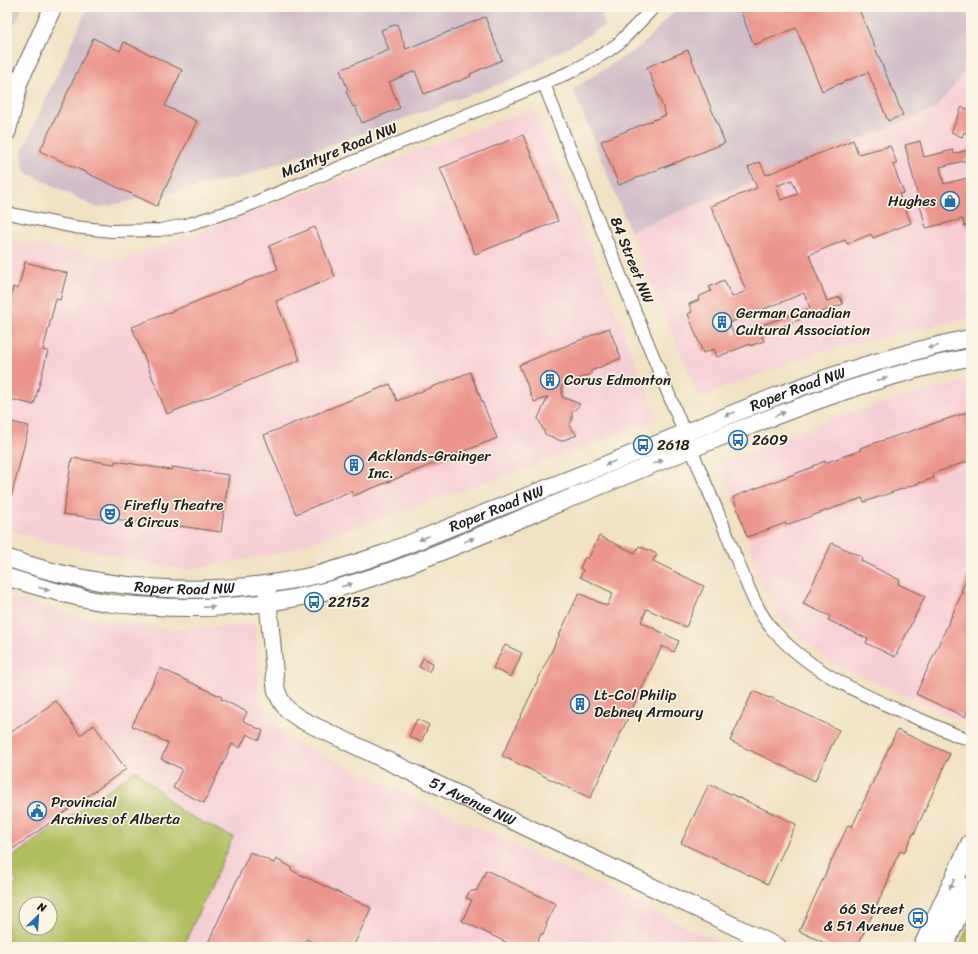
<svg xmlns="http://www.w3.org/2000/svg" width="978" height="954" viewBox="0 0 978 954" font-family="Sriracha,sans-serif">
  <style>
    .built { fill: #f6cfd5; fill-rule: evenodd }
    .industrial { fill: #d1bdc8 }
    .green { fill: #b1be60; stroke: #666d3e; fill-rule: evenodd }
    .building { fill: #eb958c; fill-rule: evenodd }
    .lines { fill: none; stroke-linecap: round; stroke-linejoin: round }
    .street-casing { stroke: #676157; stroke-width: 14 }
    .secondary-casing { stroke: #676157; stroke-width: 19 }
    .primary-casing { stroke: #676157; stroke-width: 21 }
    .street { stroke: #fff; stroke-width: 12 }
    .secondary { stroke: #fff; stroke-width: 17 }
    .primary { stroke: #fff; stroke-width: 19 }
    .tram { stroke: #1c1c1c; stroke-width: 1 }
    .oneway { fill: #999 }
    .labels { text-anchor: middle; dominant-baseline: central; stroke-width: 3.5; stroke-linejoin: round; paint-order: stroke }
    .street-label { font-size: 15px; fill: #1c1c1c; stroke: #fcf5e5 }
    .poi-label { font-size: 15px; fill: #1c1c1c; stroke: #fcf5e5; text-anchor: start }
  </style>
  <rect width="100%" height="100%" fill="#fcf5e5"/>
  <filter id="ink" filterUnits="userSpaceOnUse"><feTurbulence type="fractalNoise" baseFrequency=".025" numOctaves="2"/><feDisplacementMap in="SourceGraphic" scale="8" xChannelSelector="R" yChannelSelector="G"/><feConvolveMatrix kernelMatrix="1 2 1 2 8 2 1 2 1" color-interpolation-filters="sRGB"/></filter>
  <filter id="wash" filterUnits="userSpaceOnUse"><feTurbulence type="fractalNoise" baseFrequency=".012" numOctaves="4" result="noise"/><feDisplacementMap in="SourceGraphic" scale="16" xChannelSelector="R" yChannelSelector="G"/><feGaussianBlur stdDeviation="0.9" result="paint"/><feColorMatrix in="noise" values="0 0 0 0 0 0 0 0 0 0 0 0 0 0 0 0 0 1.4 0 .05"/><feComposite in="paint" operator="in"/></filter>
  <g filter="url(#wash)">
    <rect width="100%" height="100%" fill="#f1e2c4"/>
    <g class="built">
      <path d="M971 60V317L818 352 699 398 630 231 936 109 968 67Z"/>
      <path d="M533 108 594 256 658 419 530 467 280 553 186 570 40 540 7 528V239L122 260Z"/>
      <path d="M971 379V725L829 662 783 622 755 571 747 533 720 464 838 416Z"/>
      <path d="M7 597 87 618 172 630 255 625 259 701 287 738 729 947H7ZM26 904H50V928H26Z"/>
    </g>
    <g class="industrial">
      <path d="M88 7H600L604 26 513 79 239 178 97 208 24 171 22 152Z"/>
      <path d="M678 7H971V59L968 67 936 109 630 231 573 89 642 45Z"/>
      <path d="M7 8 22 9 7 40Z"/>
    </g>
    <g class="green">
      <path d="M136 770 182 812 233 837 183 947H7V894L17 883 7 866V861ZM26 904H50V928H26Z"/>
      <path d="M971 920V941L968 947H959Z"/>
    </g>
    <g id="blocks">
      <g class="building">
        <path d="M739 7H858L903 115 888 121 868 72 822 91 796 28 754 45Z"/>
        <path d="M485 17 502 60 470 74 471 76 457 82V81L424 94 415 71 389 82 400 108 362 123 355 106 353 107 346 91 348 90 340 70 389 50 381 30 397 24 406 49Z"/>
        <path d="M93 38 120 51 124 42 182 70 165 106 197 121 157 206 40 151Z"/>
        <path d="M688 50 725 143 619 185 601 141 666 115 647 67Z"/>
        <path d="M962 107 971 110V135L964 132 962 137 951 132Z"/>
        <path d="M523 135 558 221 475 254 440 168Z"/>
        <path d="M853 140 858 154 890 146 897 163 893 165 904 193 899 194 911 223 873 238 871 234 847 244 845 240 809 255 827 301 840 297 843 304 761 334 764 341 750 346V344L717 357 714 349 703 353 688 314 692 312 689 304 699 300 698 297 711 291 709 287 724 280 732 297 746 291 711 206 757 188 748 167 760 162 766 175ZM792 180 798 194 781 200 776 186ZM804 293 810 308 734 335 729 323Z"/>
        <path d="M920 141 924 157 953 150 954 154 971 149V159L940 167 944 184 971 177V224L964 226 963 219 926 228 905 145Z"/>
        <path d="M315 227 335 277 276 301 300 360 167 414 132 327 278 269 269 246Z"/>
        <path d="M25 262 67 273 60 300 56 299 43 350 48 351 34 405 7 398V316L13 287 18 289Z"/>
        <path d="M609 328 621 358 591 371V374L562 385V397L580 404 572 413V420L569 426 577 435 561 441 545 434 538 418 548 397 534 402 519 365Z"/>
        <path d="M470 372 497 438 353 496 351 491 296 514 264 435 390 384 397 401Z"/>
        <path d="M971 411V460L932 474 934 478 864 502 862 498 786 525V523L747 537 733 497 813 467V466L825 461V463L861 450 860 448Z"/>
        <path d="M7 421 29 426 10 502H7Z"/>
        <path d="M72 458 115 464V461L171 470 172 467 229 475 221 532 165 524 164 526 107 518V520L63 514Z"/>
        <path d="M599 536 635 553 639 546 657 554 653 561 704 586 686 627 647 609 641 622 679 641 674 652 662 646 590 798 502 756 579 593 607 606 613 593 580 577 583 570 580 568 585 557 588 559Z"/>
        <path d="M832 543 862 557 861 561 900 580 898 584 925 596 895 657 866 643 868 639 828 620 830 616 803 604Z"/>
        <path d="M971 569V705L965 717 916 694 963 591H961Z"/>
        <path d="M505 645 522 653 511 677 493 668Z"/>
        <path d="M423 658 433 663 429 672 419 667Z"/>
        <path d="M160 668 222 697 221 699 247 712 243 721 263 731 259 740 247 734 240 748 232 744 204 803 173 788 182 769 161 759 168 743 132 726Z"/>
        <path d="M753 691 769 698 770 697 839 730 815 781 730 741Z"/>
        <path d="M56 701 80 735 94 725 126 769 7 853V735Z"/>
        <path d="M417 719 429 725 421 742 409 736Z"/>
        <path d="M897 730 950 754 943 768H944L914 834H913L904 853 900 851 888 876 890 877 859 943 857 942 855 947H833L799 931 848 825 852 827Z"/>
        <path d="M709 784 796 824 768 884 681 843Z"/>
        <path d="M250 852 274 863 276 859 291 867V870L371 908 353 947H324L306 939 302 947H206Z"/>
        <path d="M486 870 556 904 546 924 547 925 543 934H541L535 947H516L462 921 472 900 466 898 469 892 477 890Z"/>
      </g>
    </g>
  </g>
  <g filter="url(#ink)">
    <use href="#blocks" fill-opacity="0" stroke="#676157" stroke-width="1"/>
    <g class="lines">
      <defs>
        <g id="street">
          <path d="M544 84C597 218 651 353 707 487 717 510 727 534 736 558 747 583 755 609 773 630 821 684 894 707 958 736L971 739"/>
          <path d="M7 213 74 227 111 231 160 230 186 225 244 207 573 71 608 51 620 42 654 7"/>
        </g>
        <g id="secondary">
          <path d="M7 101 19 82 53 7"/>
          <path d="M7 132 18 89"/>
          <path id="s1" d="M7 558C106 592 214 599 316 575 340 569 363 561 386 553L777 396C840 372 904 352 971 338"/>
          <path d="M7 577C41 588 75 598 110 603 122 605 134 605 146 606 191 609 238 608 283 600 363 587 438 553 513 522 590 490 666 458 744 428 818 399 893 372 971 357"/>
          <path id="s2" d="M267 591 276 689C281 705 289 713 304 721L778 947"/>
        </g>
        <g id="primary">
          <path d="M923 947 971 843"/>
          <path d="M943 947 971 886"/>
        </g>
      </defs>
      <use href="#street" class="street-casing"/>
      <use href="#secondary" class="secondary-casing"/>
      <use href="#primary" class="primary-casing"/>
      <use href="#street" class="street"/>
      <use href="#secondary" class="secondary"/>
      <use href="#primary" class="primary"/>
      <path class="tram" d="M971 947V946"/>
    </g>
    <defs><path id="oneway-solid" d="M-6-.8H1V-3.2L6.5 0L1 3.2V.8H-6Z"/></defs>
    <g class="oneway">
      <use href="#oneway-solid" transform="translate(933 347) rotate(166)"/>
      <use href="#oneway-solid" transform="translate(882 379) rotate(-17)"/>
      <use href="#oneway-solid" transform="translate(730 414) rotate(158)"/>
      <use href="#oneway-solid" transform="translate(780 414) rotate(-21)"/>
      <use href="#oneway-solid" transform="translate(658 462) rotate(-22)"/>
      <use href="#oneway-solid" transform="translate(610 463) rotate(158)"/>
      <use href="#oneway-solid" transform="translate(424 538) rotate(158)"/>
      <use href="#oneway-solid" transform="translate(469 540) rotate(-22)"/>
      <use href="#oneway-solid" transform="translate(347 585) rotate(-16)"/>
      <use href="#oneway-solid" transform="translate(44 589) rotate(16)"/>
      <use href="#oneway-solid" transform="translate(209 607) rotate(-2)"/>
      <use href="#oneway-solid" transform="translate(952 884) rotate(115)"/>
    </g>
  </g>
  <defs>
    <symbol id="shop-ring" viewBox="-11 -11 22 22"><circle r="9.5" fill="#fcf5e5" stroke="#1f6fb2" stroke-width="1.5"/><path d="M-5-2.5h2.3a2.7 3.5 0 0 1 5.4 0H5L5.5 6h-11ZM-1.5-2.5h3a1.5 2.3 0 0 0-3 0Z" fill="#1f6fb2"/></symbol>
    <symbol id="building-ring" viewBox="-11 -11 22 22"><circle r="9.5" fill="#fcf5e5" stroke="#1f6fb2" stroke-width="1.5"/><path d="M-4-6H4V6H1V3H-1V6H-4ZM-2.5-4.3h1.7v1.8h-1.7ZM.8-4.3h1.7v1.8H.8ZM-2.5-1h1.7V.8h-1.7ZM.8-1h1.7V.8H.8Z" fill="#1f6fb2"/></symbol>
    <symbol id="bus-ring" viewBox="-11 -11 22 22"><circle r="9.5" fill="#fcf5e5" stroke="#1f6fb2" stroke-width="1.5"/><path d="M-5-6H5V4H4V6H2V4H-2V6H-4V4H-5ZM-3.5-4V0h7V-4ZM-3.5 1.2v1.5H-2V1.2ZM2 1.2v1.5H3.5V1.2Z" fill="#1f6fb2"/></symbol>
    <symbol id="theatre-ring" viewBox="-11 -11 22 22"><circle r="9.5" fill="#fcf5e5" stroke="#1f6fb2" stroke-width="1.5"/><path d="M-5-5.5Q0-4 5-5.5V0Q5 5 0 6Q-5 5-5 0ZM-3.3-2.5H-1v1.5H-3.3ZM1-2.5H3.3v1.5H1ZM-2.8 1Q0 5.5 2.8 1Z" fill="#1f6fb2"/></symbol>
    <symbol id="civic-ring" viewBox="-11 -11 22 22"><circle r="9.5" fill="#fcf5e5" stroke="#1f6fb2" stroke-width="1.5"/><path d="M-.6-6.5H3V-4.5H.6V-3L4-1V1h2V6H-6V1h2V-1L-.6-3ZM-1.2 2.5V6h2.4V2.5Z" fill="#1f6fb2"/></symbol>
  </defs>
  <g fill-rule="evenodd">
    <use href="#shop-ring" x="939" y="190" width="22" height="22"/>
    <use href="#building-ring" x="711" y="311" width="22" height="22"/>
    <use href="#building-ring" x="539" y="369" width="22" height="22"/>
    <use href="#bus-ring" x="727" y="429" width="22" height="22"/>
    <use href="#bus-ring" x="632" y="434" width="22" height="22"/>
    <use href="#building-ring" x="343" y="454" width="22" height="22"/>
    <use href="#theatre-ring" x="99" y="503" width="22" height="22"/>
    <use href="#bus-ring" x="303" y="591" width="22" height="22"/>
    <use href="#building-ring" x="569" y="693" width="22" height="22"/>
    <use href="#civic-ring" x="26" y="800" width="22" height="22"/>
    <use href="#bus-ring" x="907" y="907" width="22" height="22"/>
  </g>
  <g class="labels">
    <g class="street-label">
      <text transform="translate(339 150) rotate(-22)">McIntyre Road NW</text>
      <text transform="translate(632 260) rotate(68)">84 Street NW</text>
      <text stroke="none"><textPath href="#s1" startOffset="830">Roper Road NW</textPath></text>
      <text stroke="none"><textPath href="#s1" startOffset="506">Roper Road NW</textPath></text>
      <text stroke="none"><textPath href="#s1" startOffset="181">Roper Road NW</textPath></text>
      <text stroke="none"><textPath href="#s2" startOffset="329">51 Avenue NW</textPath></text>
    </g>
    <g class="poi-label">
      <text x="936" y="201" text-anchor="end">Hughes</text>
      <text x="736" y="313">German Canadian<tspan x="736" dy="17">Cultural Association</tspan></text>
      <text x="564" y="380">Corus Edmonton</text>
      <text x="752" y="440">2609</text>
      <text x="657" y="445">2618</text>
      <text x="368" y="456">Acklands-Grainger<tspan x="368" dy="17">Inc.</tspan></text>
      <text x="124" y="505">Firefly Theatre<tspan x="124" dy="17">&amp; Circus</tspan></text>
      <text x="328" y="602">22152</text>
      <text x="594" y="695">Lt-Col Philip<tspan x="594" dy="17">Debney Armoury</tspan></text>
      <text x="51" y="802">Provincial<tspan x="51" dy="17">Archives of Alberta</tspan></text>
      <text x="904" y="909" text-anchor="end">66 Street<tspan x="904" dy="17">&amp; 51 Avenue</tspan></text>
    </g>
  </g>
  <rect width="978" height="954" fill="none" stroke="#fcf5e5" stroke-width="24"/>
  <g transform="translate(38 916) rotate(25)"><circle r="19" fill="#fcf5e5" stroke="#a29e95"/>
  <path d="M0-3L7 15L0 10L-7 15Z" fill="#1f6fb2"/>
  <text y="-6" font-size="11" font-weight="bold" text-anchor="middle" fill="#1c1c1c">N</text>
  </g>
</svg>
